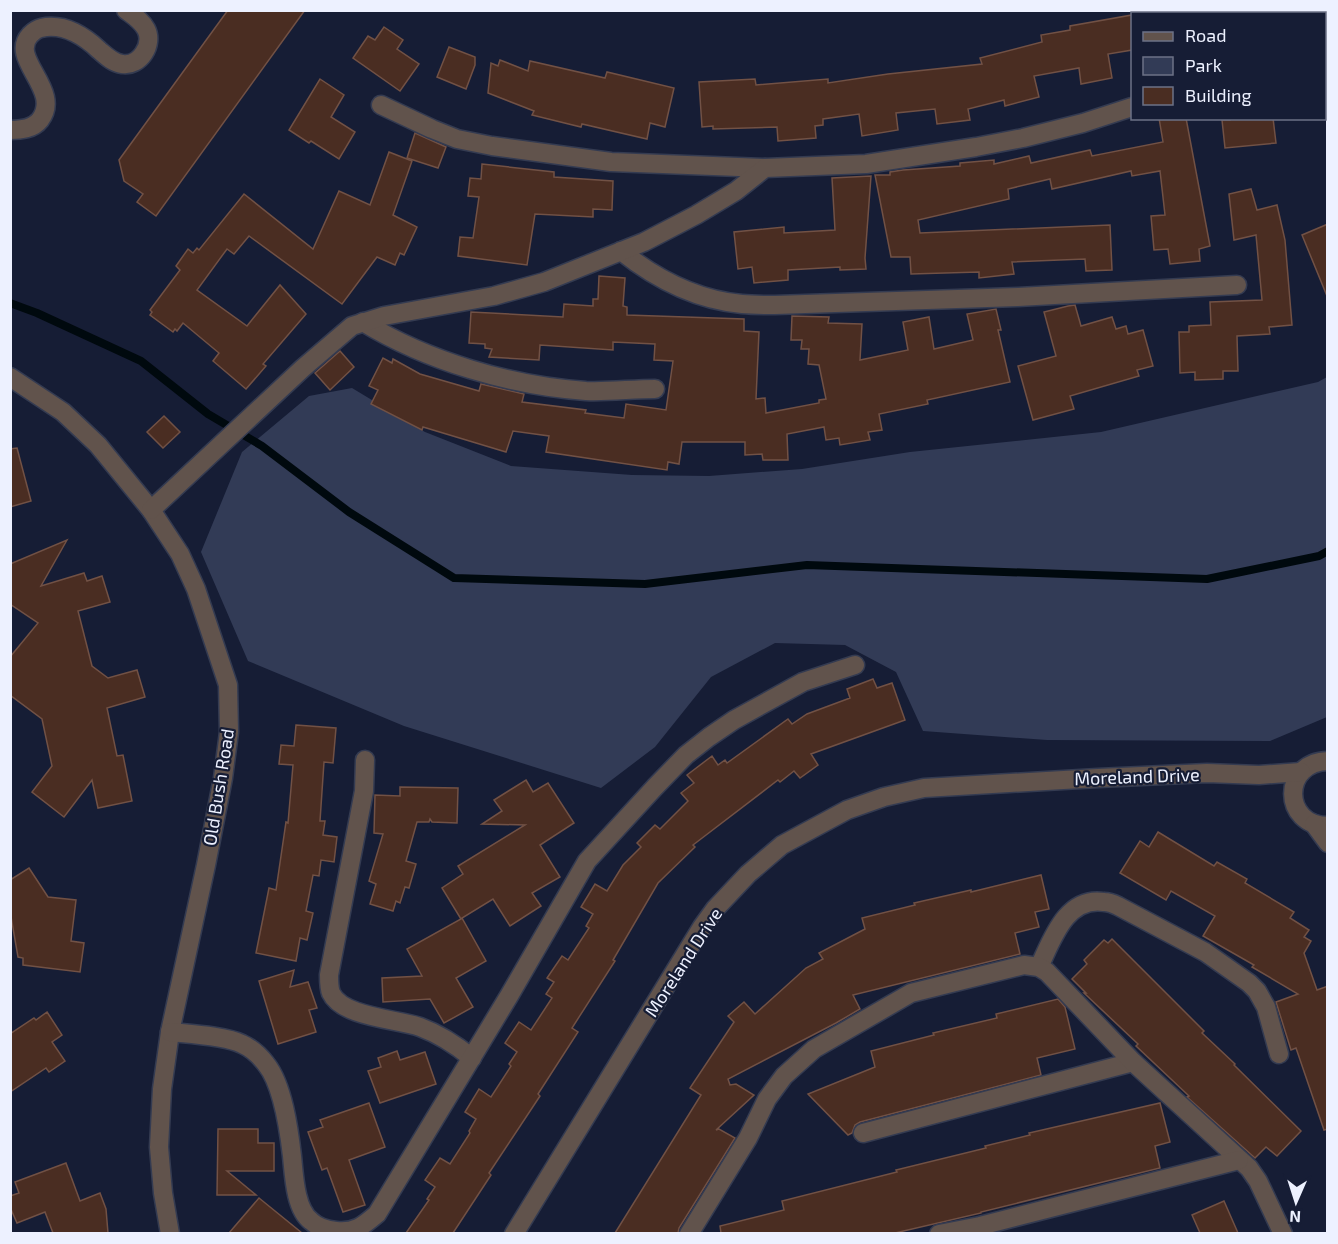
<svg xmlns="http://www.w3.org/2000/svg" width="1338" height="1244" viewBox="0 0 1338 1244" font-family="'Exo 2',sans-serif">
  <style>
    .green { fill: #323b56 }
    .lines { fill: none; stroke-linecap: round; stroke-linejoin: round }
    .stream { stroke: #00090e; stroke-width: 8 }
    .building { fill: #4a2d22; stroke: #715145; stroke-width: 1.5 }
    .minor-casing { stroke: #343b51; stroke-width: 21 }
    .minor { stroke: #61534c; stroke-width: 18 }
    .labels { text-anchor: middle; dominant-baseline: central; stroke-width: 4.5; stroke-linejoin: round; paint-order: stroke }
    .street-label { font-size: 18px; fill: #edf1ff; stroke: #161d35 }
  </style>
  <rect width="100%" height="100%" fill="#161d35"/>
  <path class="green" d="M1327 377V717L1270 741 1047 740 923 731 896 672 845 645 775 643 711 677 655 747 601 788 404 726 248 661 201 552 242 452 309 396 352 388 425 432 511 466 632 475 709 476 802 469 910 452 1101 432 1318 382Z"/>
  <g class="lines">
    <path class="stream" d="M10 303 37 313 141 361 208 414 262 446 349 512 454 578 645 584 807 565 1207 579 1319 556 1328 551"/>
  </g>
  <g class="building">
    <path d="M228 10H305L156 216 137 202 143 194 124 181 119 160Z"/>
    <path d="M1132 15V50L1108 54 1112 78 1081 84 1079 68 1034 76 1039 97 1005 106 1004 100 968 109 970 120 937 124 935 109 896 113 898 130 862 136 859 114 823 119V125L815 126 816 138 778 141 777 127 713 129V126L702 127 699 82 755 79 756 85 828 79V83L888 74 982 64 980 58 1042 42 1041 35 1070 30V26Z"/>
    <path d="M384 27 403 40 397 49 419 64 400 91 353 58 368 36 375 40Z"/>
    <path d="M449 47 475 57V65L466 89 437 77Z"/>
    <path d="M500 60 528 71 530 61 605 78 607 72 674 88 665 127 650 123 647 139 582 124 581 127 532 115 534 111 488 93 491 63 498 66Z"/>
    <path d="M320 79 344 95 331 117 355 132 339 159 311 141 309 143 289 130Z"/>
    <path d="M1159 118H1186L1210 246 1199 249 1200 261 1170 264 1168 249 1154 250 1151 216 1165 215 1160 171 1132 176 1131 171 1052 189 1050 179 1008 189 1009 199 918 220 920 233 1110 225 1112 270 1086 271 1085 259 1012 262 1014 274 979 278V272L911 274 910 257H891L875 175H890V172L903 170 960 166V163L994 160V164L1029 156 1031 163 1090 150 1092 156 1163 142Z"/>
    <path d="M1230 118H1273L1276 143 1225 148 1222 120H1230Z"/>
    <path d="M415 133 446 147 438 168 407 158Z"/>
    <path d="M389 152 412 161 393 215 417 227 404 255 400 253 395 265 377 257 342 304 249 236 234 254 227 249 197 290 247 326 280 285 306 314 263 364 266 366 246 389 213 361 219 353 183 323 177 331 175 329 173 332 150 315 152 312 150 310 180 270 176 266 188 249 193 253 197 248 199 250 244 194 313 249 339 191 370 205Z"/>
    <path d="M482 164 554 172V177L613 181 612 210 593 209V217L535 214 527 265 458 256 460 237 473 238 479 197 468 196 470 178 481 179Z"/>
    <path d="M871 176 865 258 866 269 840 270V267L788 270V280L754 283 752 267 738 269 734 232 784 227V233L835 230 832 178Z"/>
    <path d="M1251 189 1257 210 1277 205 1285 240 1292 325 1269 327 1270 334 1237 336 1238 371H1223V379L1195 380V372L1180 373 1179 332H1189V326L1211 325 1210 302 1262 300 1256 235 1234 240 1229 194Z"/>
    <path d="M1328 224V296H1327L1302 235Z"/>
    <path d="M599 276 625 278 623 306 627 307V315L744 319V331L759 332 756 399 765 398 766 413 819 403V400L826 399 819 365 808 364 809 349H801L802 340H791L792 316 829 317 828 323 862 324 860 360 908 350 903 322 929 317 934 349 973 340 967 314 996 309 1001 330H998L1010 382 927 400 928 404 879 414 882 430 868 432 870 440 840 445 839 438 826 440 824 427 787 434 788 460H763L762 454 745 455V442H682L679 464 668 462 667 470 546 452 549 436 513 431 506 452 423 427 422 430 371 404 378 390 369 386 383 358 392 363 393 359 420 374 479 391 481 384 524 394 522 402 586 410 585 413 624 418 626 404 666 410 673 361 654 360 655 344 613 342V350L540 345 539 360 489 357 492 349 485 348V344L469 343 471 312 563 317 564 304 593 306V299H598Z"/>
    <path d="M1075 305 1081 326 1112 317 1116 329 1126 326 1128 334 1143 330 1153 366 1137 370 1139 376 1070 396 1074 409 1033 420 1018 366 1056 356 1044 312 1068 306Z"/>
    <path d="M340 351 354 367 330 390 315 373Z"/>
    <path d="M164 416 180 432 163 448 147 432Z"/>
    <path d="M17 448 31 501 10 507V449Z"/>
    <path d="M67 540 41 586 84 573 87 581 102 576 110 602 78 611 92 666 108 678 137 670 145 697 107 708 117 756 123 755 132 801 98 808 92 780 64 817 32 792 52 766 42 719 10 695V657L38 623 10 604V564Z"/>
    <path d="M873 679 877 688 892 683 905 720 811 754 818 765 800 778 794 771 780 782 778 780 693 845 695 847 658 883 613 960 615 961 572 1028 578 1032 538 1094 540 1096 489 1173 491 1175 453 1233H406L429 1200 427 1199 435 1187 425 1180 440 1158 450 1164 470 1133 469 1131 476 1119 465 1112 479 1089 491 1097 511 1066 509 1064 517 1052 505 1043 519 1022 531 1030 552 998 546 994 554 982 547 978 562 956 568 960 589 928 586 926 593 914 581 907 595 884 607 891 623 865 641 847 637 843 655 825 660 829 688 801 681 793 694 783 687 775 712 756 718 765 725 760 727 763 788 719 792 724 807 714 850 698 847 689Z"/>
    <path d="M296 725 336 728 333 763 324 762 320 821H325L323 835 337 837 334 862 321 860 319 876 313 875 306 911 313 913 307 940 300 938 296 961 256 953 269 888 276 890 286 822 288 823 293 765 279 764 281 745 294 746Z"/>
    <path d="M526 780 533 792 548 783 574 823 540 845 560 877 532 893 541 906 510 926 493 899 462 918 486 961 456 978 473 1007 444 1023 430 999 383 1002 382 978 422 976 407 949 461 919 442 888 463 874 458 866 525 825 482 824 502 811 494 800Z"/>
    <path d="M400 787 458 788 457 823 432 822 430 819 429 822H417L406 861 416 864 409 888 405 887 400 903 396 901 393 911 370 904 376 884 369 881 383 834 374 833 375 795 400 796Z"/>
    <path d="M1158 832 1214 866 1217 862 1247 879 1245 883 1294 912 1290 918 1309 930 1304 937 1311 941 1304 953 1317 990 1328 986V1129L1324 1130 1296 1048 1291 1050 1276 1002 1298 994 1252 967 1254 965 1203 936 1215 916 1171 891 1166 900 1120 873 1140 841 1149 847Z"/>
    <path d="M29 868 48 897 76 900 71 941 84 943 80 972 23 965V958L18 957 10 911V880Z"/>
    <path d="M1041 875 1049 909 1035 912 1039 927 1015 933 1020 954 853 995 860 1009 836 1023 728 1079 730 1085 736 1084 754 1095 716 1130 719 1129 735 1138 679 1228 678 1233H615L701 1095 690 1088 734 1022 728 1016 744 1002 755 1014 806 968 823 959 819 953 865 929 862 918 915 905 914 903 971 890V892Z"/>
    <path d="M1112 939 1204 1031 1202 1033 1235 1064 1234 1065 1301 1131 1277 1156 1266 1147 1255 1158 1187 1097 1189 1096 1136 1046 1138 1044 1084 993H1086L1072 979 1087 964 1084 960 1104 940 1108 943Z"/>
    <path d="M294 970 290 987 308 982 317 1008 309 1010 316 1032 278 1044 259 981Z"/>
    <path d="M1058 999 1065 1007 1075 1049 1037 1058 1041 1075 860 1122 855 1125 852 1133 848 1135 808 1094 875 1067 871 1051 934 1035 933 1033 997 1018 996 1014Z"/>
    <path d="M47 1012 62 1035 52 1042 65 1061 49 1072 46 1068 10 1092V1034L34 1018 36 1020Z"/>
    <path d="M397 1051 400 1060 425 1052 436 1084 380 1103 368 1071 381 1067 378 1058Z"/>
    <path d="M369 1103 385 1147 349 1160 365 1205 343 1212 327 1168 322 1170 308 1132 323 1127 320 1120Z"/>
    <path d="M1160 1103 1170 1142 1155 1146 1160 1168 981 1212V1213L895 1233H721L720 1226 784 1210 782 1201 897 1172 896 1170 986 1148 985 1146 1030 1135 1029 1133Z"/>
    <path d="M218 1129H258V1143H274V1171H227L256 1195H217Z"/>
    <path d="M66 1163 80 1201 100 1193 106 1209 108 1233H53L45 1212 17 1223 10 1207V1196L19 1193 15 1182Z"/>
    <path d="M259 1198 302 1233H229Z"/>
    <path d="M1224 1201 1238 1233H1200L1192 1215Z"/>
  </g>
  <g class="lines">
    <defs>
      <g id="minor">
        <path d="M1324 82 1328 81"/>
        <path d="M381 105 432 129 457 139 492 146 611 162 765 168"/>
        <path d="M10 130C21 130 33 129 40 120 63 90 8 59 30 35 33 32 36 29 41 28 63 23 84 36 99 50 106 56 113 63 122 64 140 67 154 44 146 29 141 20 134 16 126 10"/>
        <path d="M621 251C656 279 697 300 742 304 753 305 764 305 775 305L1018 297 1237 285"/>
        <path d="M363 322C427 361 511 386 586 391 609 392 632 389 655 389"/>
        <path d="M10 377 63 412 98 445 151 510 180 554 196 589 228 685 229 732 223 778 206 865 170 1032 162 1089 159 1147 163 1193 170 1234"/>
        <path d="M151 510 303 368 352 326 384 316 494 296 544 282 644 242 696 215 736 191 765 168 866 164 976 147 1023 138 1083 123 1132 107"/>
        <path d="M365 760 364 791 329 975C329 981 329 988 331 993 342 1017 397 1019 420 1027 439 1034 456 1045 472 1058"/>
        <path d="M1328 761C1281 762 1282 826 1328 826"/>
        <path d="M1314 824 1328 843"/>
        <path d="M1039 967C1052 940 1066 896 1104 902 1109 902 1114 904 1118 906L1205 952 1249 983 1257 991 1266 1007 1279 1054"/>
        <path d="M170 1032C189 1034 226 1036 242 1044 251 1048 260 1056 266 1064 283 1085 289 1130 292 1156 294 1175 295 1209 311 1221 317 1227 328 1230 336 1231 355 1233 363 1226 377 1214L509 996 587 861 655 787 686 755 709 737 734 720 803 682 855 665"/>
        <path d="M863 1133 1133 1062"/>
        <path d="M514 1234 702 927 715 909 748 874 782 845 847 810 884 797 924 788 1098 778 1207 773 1259 775 1301 772"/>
        <path d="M689 1234 748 1138 767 1099 784 1076 814 1049 911 993 1024 965 1039 967 1047 972 1133 1062 1249 1168 1258 1181 1283 1234"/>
        <path d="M939 1234 980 1226 1239 1160"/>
      </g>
    </defs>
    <use href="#minor" class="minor-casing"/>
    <use href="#minor" class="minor"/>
  </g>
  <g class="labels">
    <g class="street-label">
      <text transform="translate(1137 776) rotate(-2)">Moreland Drive</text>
      <text transform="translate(218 787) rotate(-81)">Old Bush Road</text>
      <text transform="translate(683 962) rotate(-57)">Moreland Drive</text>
    </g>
  </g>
  <rect width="1338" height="1244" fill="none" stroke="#edf1ff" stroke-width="24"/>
  <rect x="1131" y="12" width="195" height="108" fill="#161d35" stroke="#6c7286" stroke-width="1.5"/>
  <rect x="1143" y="32" width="30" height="9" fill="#61534c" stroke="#6c7286" stroke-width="1.5"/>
  <text x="1185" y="42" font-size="18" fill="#edf1ff">Road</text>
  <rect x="1143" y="57" width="30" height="18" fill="#323b56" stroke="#6c7286" stroke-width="1.5"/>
  <text x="1185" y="72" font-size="18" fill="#edf1ff">Park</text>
  <rect x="1143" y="87" width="30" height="18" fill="#4a2d22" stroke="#6c7286" stroke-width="1.5"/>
  <text x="1185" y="102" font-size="18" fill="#edf1ff">Building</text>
  <g transform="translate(1296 1202) rotate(183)" stroke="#161d35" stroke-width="4.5" paint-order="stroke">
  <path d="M0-4.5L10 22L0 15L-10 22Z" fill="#edf1ff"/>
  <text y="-9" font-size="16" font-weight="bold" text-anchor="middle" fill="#edf1ff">N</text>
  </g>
</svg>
